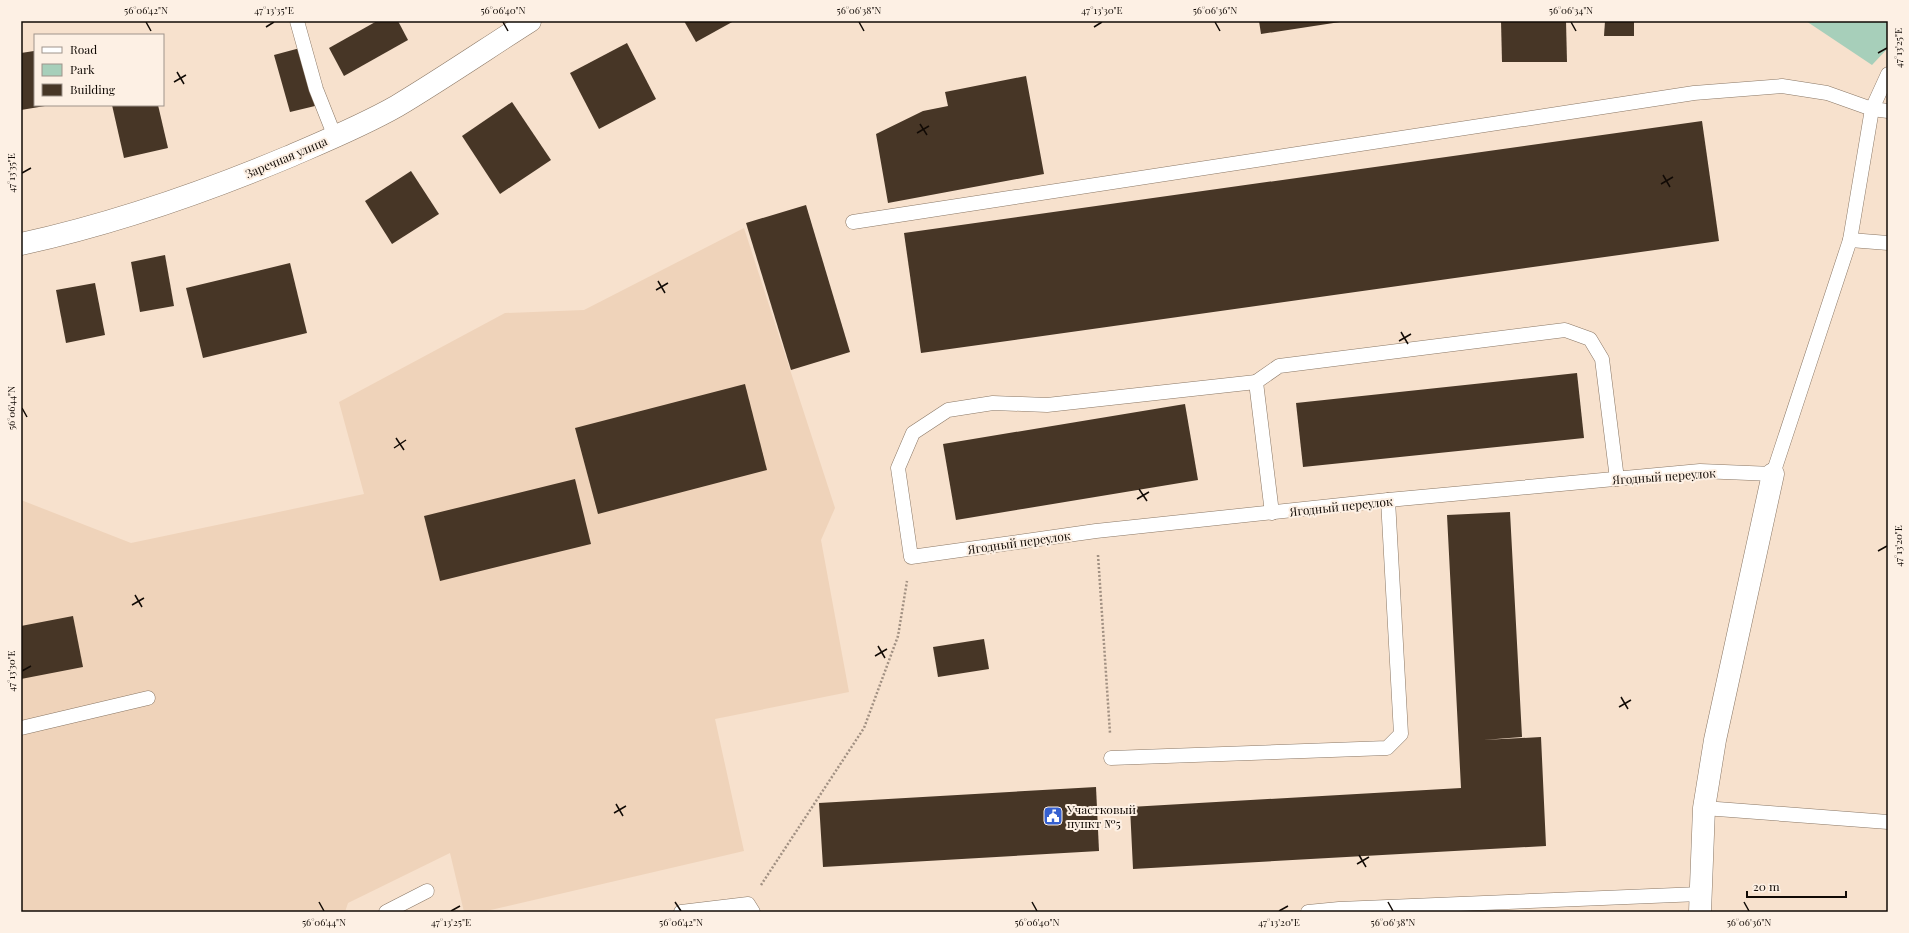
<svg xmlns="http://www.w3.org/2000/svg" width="1909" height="933" viewBox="0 0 1909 933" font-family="'Playfair Display',serif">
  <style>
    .built { fill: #efd3ba }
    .green { fill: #a7cfba }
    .building { fill: #473626 }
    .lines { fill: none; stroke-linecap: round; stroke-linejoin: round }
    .service-casing { stroke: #8a7765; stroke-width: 15 }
    .minor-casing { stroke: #8a7765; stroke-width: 23 }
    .path { stroke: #a19082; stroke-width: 2.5; stroke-dasharray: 2 2; stroke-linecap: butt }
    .service { stroke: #fff; stroke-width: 14 }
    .minor { stroke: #fff; stroke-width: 22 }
    .ticks { fill: none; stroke: #110a05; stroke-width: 1.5 }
    .labels { text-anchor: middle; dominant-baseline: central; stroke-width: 4; stroke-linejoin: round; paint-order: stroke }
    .street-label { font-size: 12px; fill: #110a05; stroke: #fdf0e4 }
    .poi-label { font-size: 12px; fill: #110a05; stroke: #fdf0e4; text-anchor: start }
    .neatline { fill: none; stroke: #110a05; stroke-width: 1.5 }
    .ticks-label { font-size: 10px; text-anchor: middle; fill: #110a05 }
  </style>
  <rect width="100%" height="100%" fill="#f7e1cd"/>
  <path class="built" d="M744 228 835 508 821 540 849 692 715 719 744 851 482 912H464L450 853 348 903 345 912H21V500L131 543 364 494 339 402 505 313 584 310Z"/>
  <path class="green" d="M1806 21H1888V48L1872 65Z"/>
  <g class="building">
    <path d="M377 21H398L408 40 344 76 329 48Z"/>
    <path d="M684 21H734L696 42Z"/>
    <path d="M1259 21H1340V22L1261 34Z"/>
    <path d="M1501 21H1566L1567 62H1502Z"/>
    <path d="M1605 21H1634V36H1604Z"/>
    <path d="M627 43 656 99 599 129 570 73Z"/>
    <path d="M300 48 315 106 290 112 274 55Z"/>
    <path d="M34 51 35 105 45 106 21 110V53Z"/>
    <path d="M1026 76 1044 174 888 203 876 134 923 111 948 106 945 92Z"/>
    <path d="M512 102 551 160 500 194 462 136Z"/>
    <path d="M112 105H158L168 148 124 158Z"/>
    <path d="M1702 121 1719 241 921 353 904 233Z"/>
    <path d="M411 171 439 214 392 244 365 201Z"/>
    <path d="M806 205 850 352 791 370 746 223Z"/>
    <path d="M165 255 174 306 140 312 131 262Z"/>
    <path d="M290 263 307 333 203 358 186 288Z"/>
    <path d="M95 283 105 335 66 343 56 290Z"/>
    <path d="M1577 373 1584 438 1303 467 1296 403Z"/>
    <path d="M745 384 767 470 598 514 575 428Z"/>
    <path d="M1185 404 1198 480 956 520 943 444Z"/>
    <path d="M575 479 591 544 440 581 424 516Z"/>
    <path d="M1510 512 1522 737 1483 740 1541 737 1546 846 1133 869 1130 807 1461 788 1447 515Z"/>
    <path d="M73 616 83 667 21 679V626Z"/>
    <path d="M984 639 989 669 938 677 933 647Z"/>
    <path d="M1096 787 1099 851 823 867 819 803Z"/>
  </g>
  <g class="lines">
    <defs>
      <g id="service">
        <path d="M297 21 316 89 335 137"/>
        <path d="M853 222 1694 93 1782 86 1827 93 1872 109 1888 111"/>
        <path d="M1850 240 1888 243"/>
        <path d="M1256 382 1047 405 993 403 948 410 913 433 898 468 911 557 1096 531 1388 500 1700 471 1773 474 1850 240 1872 109 1888 74"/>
        <path d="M1272 513 1256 382 1279 366 1565 330 1590 339 1602 359 1617 479"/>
        <path d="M21 728 148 698"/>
        <path d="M1111 758 1387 748 1401 734 1388 500"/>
        <path d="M1704 808 1888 822"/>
        <path d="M386 912 427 891"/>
        <path d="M681 912 748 904 753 912"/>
        <path d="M1308 912 1339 909 1700 894"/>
      </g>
      <g id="minor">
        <path d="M21 244C112 224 202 193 288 157 325 141 362 126 397 106 442 79 486 49 530 21"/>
        <path d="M1700 912 1704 808 1715 740 1773 474"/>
      </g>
    </defs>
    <use href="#service" class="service-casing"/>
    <use href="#minor" class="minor-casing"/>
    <g class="path">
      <path d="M1098 555 1110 733"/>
      <path d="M761 885 864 728 898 636 907 581"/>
    </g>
    <use href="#service" class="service"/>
    <use href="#minor" class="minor"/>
  </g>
  <path class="ticks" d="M146 22 151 31M503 22 508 31M859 22 864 31M1215 22 1220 31M1571 22 1576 31M266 27 274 22M1094 27 1102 22M1878 53 1887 48M177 72 184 84M174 82 186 75M920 124 927 135M917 133 929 126M22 173 31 168M1663 175 1670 187M1661 184 1673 177M658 281 665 293M656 290 668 283M1401 332 1408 344M1399 341 1411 334M22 408 27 417M396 438 404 450M394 448 406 440M1139 489 1147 501M1137 499 1149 492M1878 551 1887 546M135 595 142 607M132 605 144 598M878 646 885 658M875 656 887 649M22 671 31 666M1621 697 1628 709M1619 707 1631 700M616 804 623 816M614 813 626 806M1359 855 1366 867M1357 864 1369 857M319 902 324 911M675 902 681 911M1032 902 1037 911M1388 902 1393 911M1744 902 1749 911M451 911 460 906M1279 911 1288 906"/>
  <defs>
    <symbol id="civic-square" viewBox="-11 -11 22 22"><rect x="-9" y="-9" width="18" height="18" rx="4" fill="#3560d0" stroke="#fdf0e4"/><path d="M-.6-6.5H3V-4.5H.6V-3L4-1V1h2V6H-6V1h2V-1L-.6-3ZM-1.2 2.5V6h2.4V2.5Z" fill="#fff"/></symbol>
  </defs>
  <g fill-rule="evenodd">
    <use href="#civic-square" x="1042" y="805" width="22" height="22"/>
  </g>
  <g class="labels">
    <g class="street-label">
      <text transform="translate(286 157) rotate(-23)">Заречная улица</text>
      <text transform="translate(1664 476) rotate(-4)">Ягодный переулок</text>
      <text transform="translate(1341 506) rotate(-6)">Ягодный переулок</text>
      <text transform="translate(1019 542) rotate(-8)">Ягодный переулок</text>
    </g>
    <g class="poi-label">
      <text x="1067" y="809">Участковый<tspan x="1067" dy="14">пункт №5</tspan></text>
    </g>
  </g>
  <rect width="1909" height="933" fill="none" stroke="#fdf0e4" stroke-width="44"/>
  <rect x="34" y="34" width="130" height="72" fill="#fdf0e4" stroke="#9f948b"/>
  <rect x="42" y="47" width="20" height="6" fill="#ffffff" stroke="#9f948b"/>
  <text x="70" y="54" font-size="12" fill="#110a05">Road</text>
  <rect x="42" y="64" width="20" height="12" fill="#a7cfba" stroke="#9f948b"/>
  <text x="70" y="74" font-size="12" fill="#110a05">Park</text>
  <rect x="42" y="84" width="20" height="12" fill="#473626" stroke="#9f948b"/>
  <text x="70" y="94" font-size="12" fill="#110a05">Building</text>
  <path d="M1747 891v6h99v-6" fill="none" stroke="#110a05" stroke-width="2"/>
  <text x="1753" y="891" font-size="12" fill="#110a05" stroke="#fdf0e4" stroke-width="3" paint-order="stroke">20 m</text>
  <rect x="22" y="22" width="1865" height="889" class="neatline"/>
  <g class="ticks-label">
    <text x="146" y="14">56°06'42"N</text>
    <text x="274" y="14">47°13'35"E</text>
    <text x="503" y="14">56°06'40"N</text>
    <text x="859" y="14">56°06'38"N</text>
    <text x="1102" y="14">47°13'30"E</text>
    <text x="1215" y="14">56°06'36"N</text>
    <text x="1571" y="14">56°06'34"N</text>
    <text transform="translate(1898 48) rotate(-90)" y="4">47°13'25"E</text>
    <text transform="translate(11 173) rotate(-90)" y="4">47°13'35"E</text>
    <text transform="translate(11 408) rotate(-90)" y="4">56°06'44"N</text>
    <text transform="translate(1898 546) rotate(-90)" y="4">47°13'20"E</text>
    <text transform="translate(11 671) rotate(-90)" y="4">47°13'30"E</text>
    <text x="324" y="926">56°06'44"N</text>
    <text x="451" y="926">47°13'25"E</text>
    <text x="681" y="926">56°06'42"N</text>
    <text x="1037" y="926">56°06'40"N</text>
    <text x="1279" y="926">47°13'20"E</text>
    <text x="1393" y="926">56°06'38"N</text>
    <text x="1749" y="926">56°06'36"N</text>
  </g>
</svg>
